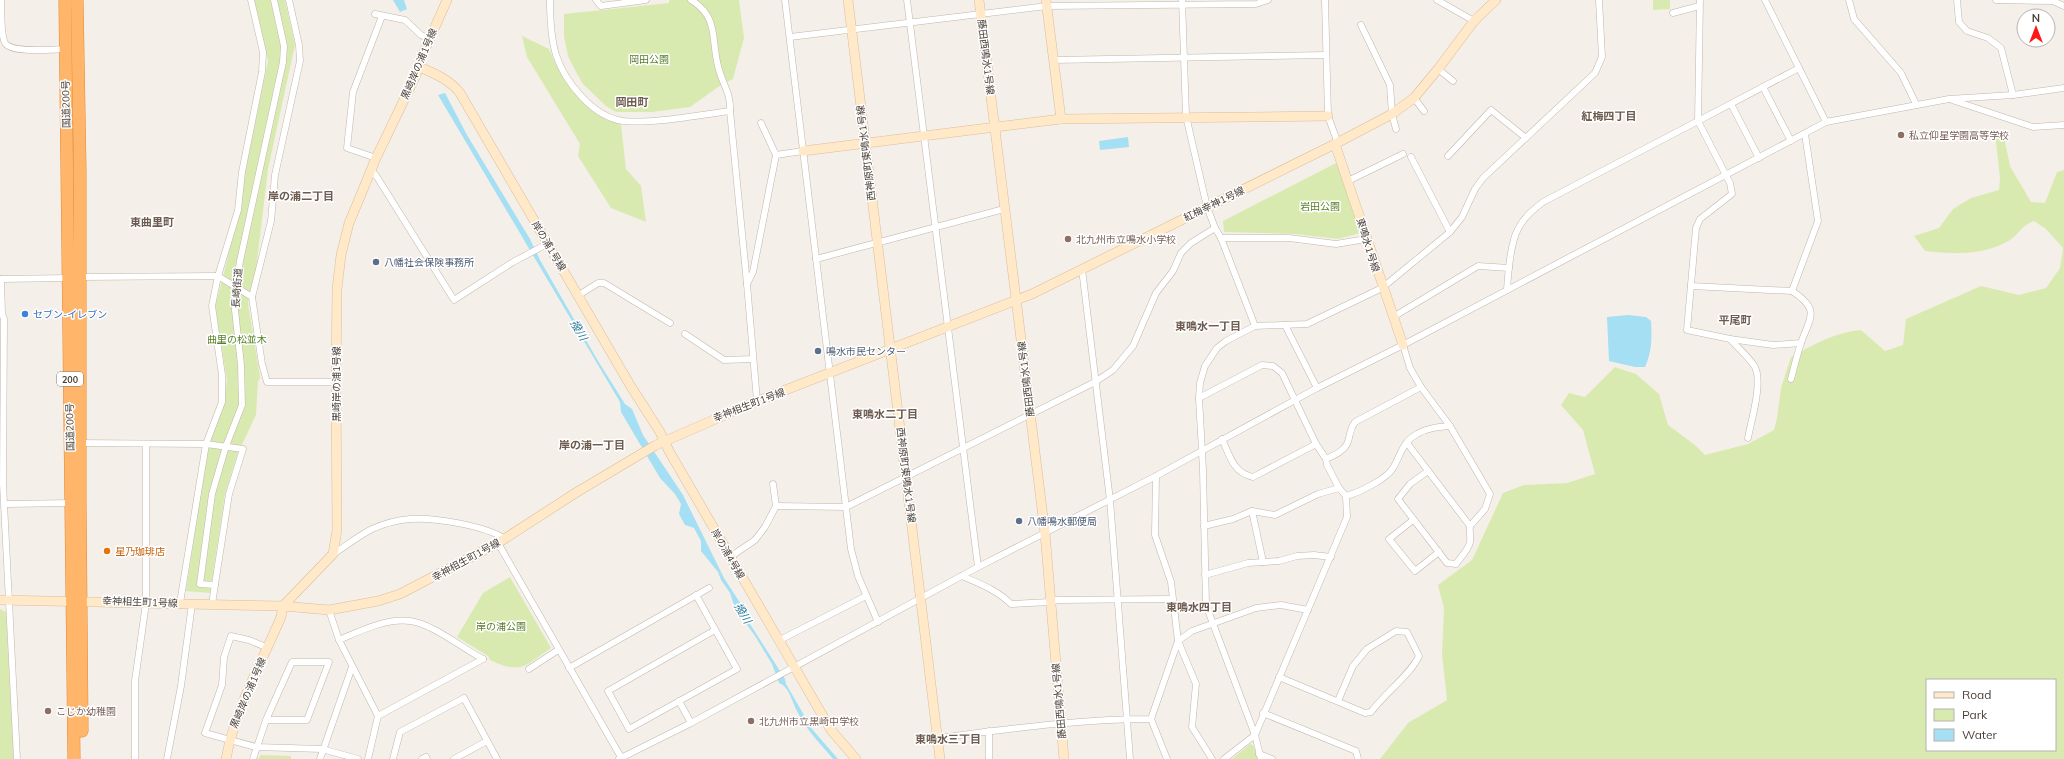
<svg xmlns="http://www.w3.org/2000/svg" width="2064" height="759" viewBox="0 0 2064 759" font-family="Mulish,'Noto Sans JP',sans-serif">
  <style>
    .green { fill: #d9eab1; fill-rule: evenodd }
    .water { fill: #a4dff3 }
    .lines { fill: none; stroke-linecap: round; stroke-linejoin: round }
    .street-casing { stroke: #c1b6ab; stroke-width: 7 }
    .secondary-casing { stroke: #d9be9a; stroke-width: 10 }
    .highway-casing { stroke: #e38835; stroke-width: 13 }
    .street { stroke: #fff; stroke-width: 6 }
    .secondary { stroke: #ffe9c9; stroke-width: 9 }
    .highway { stroke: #ffb66a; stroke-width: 12 }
    .education-dot { fill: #8d6e63; stroke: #fff; stroke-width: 1.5 }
    .service-dot { fill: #5c6f8a; stroke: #fff; stroke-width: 1.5 }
    .shop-dot { fill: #3f7fe0; stroke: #fff; stroke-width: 1.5 }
    .food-dot { fill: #e8710a; stroke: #fff; stroke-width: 1.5 }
    .labels { text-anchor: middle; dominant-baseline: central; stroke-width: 3; stroke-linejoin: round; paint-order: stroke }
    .shield { fill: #fff; stroke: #807973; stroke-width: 1 }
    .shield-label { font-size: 9px; font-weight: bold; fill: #493f37 }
    .street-label { font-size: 10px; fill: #493f37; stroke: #fff }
    .park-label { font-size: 10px; fill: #557d27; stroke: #fff }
    .education-label { font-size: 10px; fill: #785e54; stroke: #fff; text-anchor: start }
    .service-label { font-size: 10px; fill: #4e5e75; stroke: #fff; text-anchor: start }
    .shop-label { font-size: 10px; fill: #366cbe; stroke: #fff; text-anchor: start }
    .food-label { font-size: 10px; fill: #c56008; stroke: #fff; text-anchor: start }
    .neighbourhood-label { font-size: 11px; font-weight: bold; fill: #6c5b4e; stroke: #fff }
    .water-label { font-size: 11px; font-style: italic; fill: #277a97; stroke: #fff }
  </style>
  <rect width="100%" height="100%" fill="#f5efe9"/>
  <g class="green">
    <path d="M254 0H285L295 45 268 169 256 270 248 303 260 377 258 382 256 415 237 455 225 494 210 593 186 591 207 451 224 403 227 380 215 307 226 265 268 61Z"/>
    <path d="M669 0H739L744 38 733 79 721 85 690 107 652 112H616L606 106 583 84 575 70 568 56 564 37V14L669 3Z"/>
    <path d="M1653 0H1670V9L1653 10Z"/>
    <path d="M522 36 549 49C566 88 582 107 621 125L626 169 641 186 646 222 611 208 578 156 580 144 527 57Z"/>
    <path d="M1995 133 2004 137 2010 166 2031 202 2045 203 2057 172 2064 170V759H1380L1408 723 1447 700 1442 654 1444 608 1438 585 1472 560 1503 493 1524 485 1567 483 1595 474 1583 430 1561 405 1569 393 1585 397 1615 367 1636 374 1659 394 1668 425 1695 445 1705 455 1748 444 1774 430 1777 418 1781 388 1791 357C1813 345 1835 332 1861 330L1885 351 1903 345 1906 319 1981 286 2019 295 2046 288 2060 268 2063 248 2046 229 2034 221C2023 224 2019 234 2010 240 1984 256 1954 254 1925 251L1914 236 1939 228 1953 209 1971 198 1999 190 2000 178ZM1927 680H2055V750H1927Z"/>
    <path d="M1338 162 1361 233 1338 239 1295 234 1224 232 1223 221Z"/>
    <path d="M510 577 551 648C525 666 521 675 490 660L488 656 457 637 483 593Z"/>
    <path d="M0 609 6 612 14 759H0Z"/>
    <path d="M1250 744 1253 745 1258 759H1232Z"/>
    <path d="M261 755 291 756V759H258Z"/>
  </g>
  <g class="water">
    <path d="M393 0H404L407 9 400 12Z"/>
    <path d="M445 93 467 135 530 239 540 260 598 361 625 404 632 409 643 435 683 495 724 578 748 615 750 624 785 679 786 684 812 729 838 759H833C820 743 806 730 797 711 792 702 789 686 779 683L772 664 755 636 735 608 730 593 721 580 718 572 701 551V541L694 528 685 525 679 514 681 504 675 494 660 478 621 412 620 402 438 95Z"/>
    <path d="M1128 137 1129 147 1100 150 1099 141Z"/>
    <path d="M1628 315 1646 317 1651 321C1652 338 1652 351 1645 367H1635L1609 361 1607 317Z"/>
  </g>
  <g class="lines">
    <defs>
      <g id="street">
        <path d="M1 0C2 12 0 33 5 43 12 54 54 49 67 49"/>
        <path d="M550 0C550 18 551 38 556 55 565 82 593 117 623 121 653 124 699 115 730 111L747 284"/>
        <path d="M596 0 601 6 646 0"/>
        <path d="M691 0C719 17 711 39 718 66 722 84 731 92 730 111"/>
        <path d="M785 0 851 549 858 576 878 622"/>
        <path d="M907 0 978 567"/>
        <path d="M1182 0 1186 116 1207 207 1215 228 1221 238 1255 326"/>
        <path d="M1325 0 1328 116 1336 138 1335 144"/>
        <path d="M1437 0 1474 21"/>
        <path d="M1849 0 1854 19 1901 73 1916 104"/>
        <path d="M1957 0 1959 22 1967 31 1988 38 2001 48 2013 95"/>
        <path d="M1996 0 2053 1 2064 6"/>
        <path d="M1673 13 1699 6"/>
        <path d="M375 14 405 20 421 35 430 39"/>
        <path d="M1361 25 1390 85 1392 114 1396 129"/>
        <path d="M790 37 1047 6 1256 4 1268 0"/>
        <path d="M1054 60 1326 55"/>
        <path d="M1799 68 1698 121 1730 183 1732 194 1700 219 1696 228 1687 330 1730 339 1773 345 1801 343"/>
        <path d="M1438 69 1453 81"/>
        <path d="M1763 87 1791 141"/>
        <path d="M1414 98 1424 111"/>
        <path d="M1952 100 2033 127 2064 125"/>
        <path d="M1731 104 1759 158"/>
        <path d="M1826 122 1949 99 2013 95 2064 88"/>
        <path d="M761 123 776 155"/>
        <path d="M1448 156 1491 110 1526 138"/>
        <path d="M1411 157 1450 232"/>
        <path d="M376 158 347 148 353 92 382 16"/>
        <path d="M372 171 377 177 454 300 513 262 547 244"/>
        <path d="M1348 181 1403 154"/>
        <path d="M1221 238H1289L1336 244 1366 239"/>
        <path d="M816 259 1004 209"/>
        <path d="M1082 269 1110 500 1130 759"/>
        <path d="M80 277 218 276 252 297 262 364 267 382H336"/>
        <path d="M0 279 70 278"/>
        <path d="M1 279 2 314 4 319 3 484 17 759"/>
        <path d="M1691 286 1792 291"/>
        <path d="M1507 290C1508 274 1511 242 1518 229 1524 217 1533 210 1543 202L1698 121 1700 0"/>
        <path d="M579 295 598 283H604L670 323"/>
        <path d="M252 297 271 221 275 175 300 61 299 45 289 0"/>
        <path d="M1393 317 1478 266 1509 268"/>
        <path d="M1285 325 1317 388"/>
        <path d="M685 334 724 360 753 359"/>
        <path d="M1730 339C1738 348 1749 357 1755 367 1763 383 1751 421 1748 438"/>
        <path d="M1403 345 1410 368 1421 387 1450 426 1490 494 1485 509 1470 526 1407 443"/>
        <path d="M1791 379C1794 367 1797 355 1801 343 1810 317 1821 310 1792 291L1818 221 1805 134"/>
        <path d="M1199 398 1262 365 1273 366 1282 373 1316 444 1326 459 1327 465 1339 488 1346 496"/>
        <path d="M757 401 747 284 753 272 776 155 803 151"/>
        <path d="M1222 439C1230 456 1233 473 1253 477L1316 444"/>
        <path d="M78 443 206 444 243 449 229 494 212 604"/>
        <path d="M1326 459C1334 455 1343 452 1347 444 1351 436 1348 432 1355 422L1421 387"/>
        <path d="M1428 471 1410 484 1398 499 1447 563 1456 564C1460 558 1469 549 1470 542 1471 536 1469 531 1470 526"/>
        <path d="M1156 476 1155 535 1171 582 1178 641 1196 684 1192 727 1212 759"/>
        <path d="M6 504 72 503"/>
        <path d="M776 506 846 507 1095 382 1113 370 1133 346 1156 293 1173 271 1181 253 1191 243 1215 228"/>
        <path d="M1252 511 1263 562"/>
        <path d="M1413 520 1389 539 1415 571 1439 552"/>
        <path d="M1204 526 1233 519 1252 511 1275 515 1318 494 1339 488"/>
        <path d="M498 543 622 759"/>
        <path d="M333 554C346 546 358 536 372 529 383 524 398 520 410 519 434 517 486 526 505 539"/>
        <path d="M730 557 755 540 765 527 776 506 773 484"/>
        <path d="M1205 575 1248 563 1279 561 1297 556 1314 555 1331 557"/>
        <path d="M962 576C980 584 997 590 1011 604L1050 602 1057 600 1171 599"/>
        <path d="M215 585 200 584 212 494 226 446 242 405 241 365 234 301 240 261 283 62 284 46 274 0"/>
        <path d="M696 595 737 669 629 729 608 691 715 630"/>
        <path d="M180 603 206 444 222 402V375L212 306 218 276 238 210 242 172 262 72 263 52 251 0"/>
        <path d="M329 610 339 640 378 716 368 759"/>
        <path d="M339 640C360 631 386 618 410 621 433 624 462 648 483 659"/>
        <path d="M778 641 866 596"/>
        <path d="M268 648 249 640 231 636 224 657 222 685 205 733 256 747 322 749 358 759"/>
        <path d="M569 668 709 588"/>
        <path d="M529 669 558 650"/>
        <path d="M1279 677 1365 713 1371 712C1384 694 1411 674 1419 656L1407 632 1396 631 1367 649 1353 666 1338 701"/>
        <path d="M679 701 691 723"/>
        <path d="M1263 713 1356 751 1358 759"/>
        <path d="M378 716 483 659"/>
        <path d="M1151 719 1167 759"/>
        <path d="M989 731V759"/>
        <path d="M938 738C1008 729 1080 719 1151 719L1178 641 1192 631 1256 608 1281 605 1308 610"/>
        <path d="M1259 754 1272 759"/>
        <path d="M135 759V681L146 603V444"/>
        <path d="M167 759 181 686 192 604"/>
        <path d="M253 759 266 720 292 662H329L307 720H266"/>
        <path d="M320 759 352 667"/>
        <path d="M393 759 400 732 464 698 497 759"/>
        <path d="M422 759 426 757 427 759"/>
        <path d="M454 759 487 741"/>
        <path d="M619 759 691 723 978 567 1156 476 1317 388 1403 345 1826 122 1765 0"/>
        <path d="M1224 759 1255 735 1347 517 1346 496C1358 493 1387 479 1393 468 1401 455 1402 442 1417 434 1427 428 1439 427 1450 426"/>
        <path d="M1261 759 1255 735 1206 605 1203 470 1199 398 1200 383 1205 366 1217 348 1226 341 1255 326 1307 324 1382 288 1450 232 1462 217 1475 189 1483 178 1595 73 1602 57 1599 0"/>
      </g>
      <g id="secondary">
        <path d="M848 0 940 759"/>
        <path d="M979 0 1045 533 1064 759"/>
        <path d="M1046 0 1061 119"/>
        <path d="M419 67C434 73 450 80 460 93L630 385 660 432 669 451 831 730 856 759"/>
        <path d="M1335 144 1403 345"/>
        <path d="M803 151 1061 119 1328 116"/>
        <path d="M0 600 283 606 329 610 378 601 400 594 498 543 577 492 656 445 757 401 1032 294 1335 144 1392 114 1414 98 1438 69 1474 21 1496 0"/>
        <path d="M226 759C235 709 261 664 281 617L283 606 333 554 337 530 336 382 337 289 341 255 349 223 360 197 376 158 416 75 423 54 447 0"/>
      </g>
      <g id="highway">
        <path d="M65 0 74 759"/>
        <path d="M77 0 80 172V503L82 731"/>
      </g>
    </defs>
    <use href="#street" class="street-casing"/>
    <use href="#secondary" class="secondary-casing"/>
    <use href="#highway" class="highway-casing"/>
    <use href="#street" class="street"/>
    <use href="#secondary" class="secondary"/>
    <use href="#highway" class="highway"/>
  </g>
  <g class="education-dot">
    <circle cx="1901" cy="135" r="4"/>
    <circle cx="1068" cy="239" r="4"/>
    <circle cx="48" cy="711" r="4"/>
    <circle cx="751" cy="721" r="4"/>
  </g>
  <g class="service-dot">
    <circle cx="376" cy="262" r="4"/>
    <circle cx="818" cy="351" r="4"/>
    <circle cx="1019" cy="521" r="4"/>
  </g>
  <circle class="shop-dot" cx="25" cy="314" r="4"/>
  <circle class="food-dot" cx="107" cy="551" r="4"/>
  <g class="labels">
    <rect class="shield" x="57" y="372" width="26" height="14" rx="3"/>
    <g class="shield-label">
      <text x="70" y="379">200</text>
    </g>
    <g class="street-label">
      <text transform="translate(986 57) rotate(83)">藤田西鳴水1号線</text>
      <text transform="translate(419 64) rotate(-67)">黒崎岸の浦1号線</text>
      <text transform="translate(66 104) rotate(-91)">国道200号</text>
      <text transform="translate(866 153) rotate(-97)">西神原町東鳴水1号線</text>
      <text transform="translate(1214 204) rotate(-26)">紅梅幸神1号線</text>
      <text transform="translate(1368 245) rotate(73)">東鳴水1号線</text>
      <text transform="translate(549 246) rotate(59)">岸の浦1号線</text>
      <text transform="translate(237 288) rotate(-86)">長崎街道</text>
      <text transform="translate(1026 379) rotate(-97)">藤田西鳴水1号線</text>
      <text transform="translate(336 384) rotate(-90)">黒崎岸の浦1号線</text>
      <text transform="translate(749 405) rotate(-21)">幸神相生町1号線</text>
      <text transform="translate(70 427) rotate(-91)">国道200号</text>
      <text transform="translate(906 475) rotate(83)">西神原町東鳴水1号線</text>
      <text transform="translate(728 554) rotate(60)">岸の浦4号線</text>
      <text transform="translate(466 560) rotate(-29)">幸神相生町1号線</text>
      <text transform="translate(140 602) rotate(2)">幸神相生町1号線</text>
      <text transform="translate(248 693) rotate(-67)">黒崎岸の浦1号線</text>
      <text transform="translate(1059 701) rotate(-95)">藤田西鳴水1号線</text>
    </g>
    <g class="park-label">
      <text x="649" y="59">岡田公園</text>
      <text x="1320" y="206">岩田公園</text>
      <text x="237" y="339">曲里の松並木</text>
      <text x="501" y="626">岸の浦公園</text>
    </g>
    <g class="education-label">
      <text x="1909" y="135">私立仰星学園高等学校</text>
      <text x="1076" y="239">北九州市立鳴水小学校</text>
      <text x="56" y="711">こじか幼稚園</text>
      <text x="759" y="721">北九州市立黒崎中学校</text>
    </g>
    <g class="service-label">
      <text x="384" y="262">八幡社会保険事務所</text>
      <text x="826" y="351">鳴水市民センター</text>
      <text x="1027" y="521">八幡鳴水郵便局</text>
    </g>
    <g class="shop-label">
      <text x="33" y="314">セブン-イレブン</text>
    </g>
    <g class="food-label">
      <text x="115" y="551">星乃珈琲店</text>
    </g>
    <g class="neighbourhood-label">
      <text x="632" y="102">岡田町</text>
      <text x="1609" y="116">紅梅四丁目</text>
      <text x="301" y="196">岸の浦二丁目</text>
      <text x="152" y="222">東曲里町</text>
      <text x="1735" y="320">平尾町</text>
      <text x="1208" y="326">東鳴水一丁目</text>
      <text x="885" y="414">東鳴水二丁目</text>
      <text x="592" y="445">岸の浦一丁目</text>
      <text x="1199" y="607">東鳴水四丁目</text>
      <text x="948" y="739">東鳴水三丁目</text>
    </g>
    <g class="water-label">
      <text transform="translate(579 330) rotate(60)">撥川</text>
      <text transform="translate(743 613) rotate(59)">撥川</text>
    </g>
  </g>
  <rect x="1926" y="679" width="130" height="72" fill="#ffffff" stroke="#b6b2af"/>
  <rect x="1934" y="692" width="20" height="6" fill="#ffe9c9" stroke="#b6b2af"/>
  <text x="1962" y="699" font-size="12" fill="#493f37">Road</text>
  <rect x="1934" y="709" width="20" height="12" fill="#d9eab1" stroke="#b6b2af"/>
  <text x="1962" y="719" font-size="12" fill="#493f37">Park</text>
  <rect x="1934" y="729" width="20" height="12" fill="#a4dff3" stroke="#b6b2af"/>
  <text x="1962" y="739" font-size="12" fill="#493f37">Water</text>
  <g transform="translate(2036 28)"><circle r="19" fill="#ffffff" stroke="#b6b2af"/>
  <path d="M0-3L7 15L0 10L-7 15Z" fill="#ff1617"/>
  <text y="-6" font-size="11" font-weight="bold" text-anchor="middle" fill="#493f37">N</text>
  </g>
</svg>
